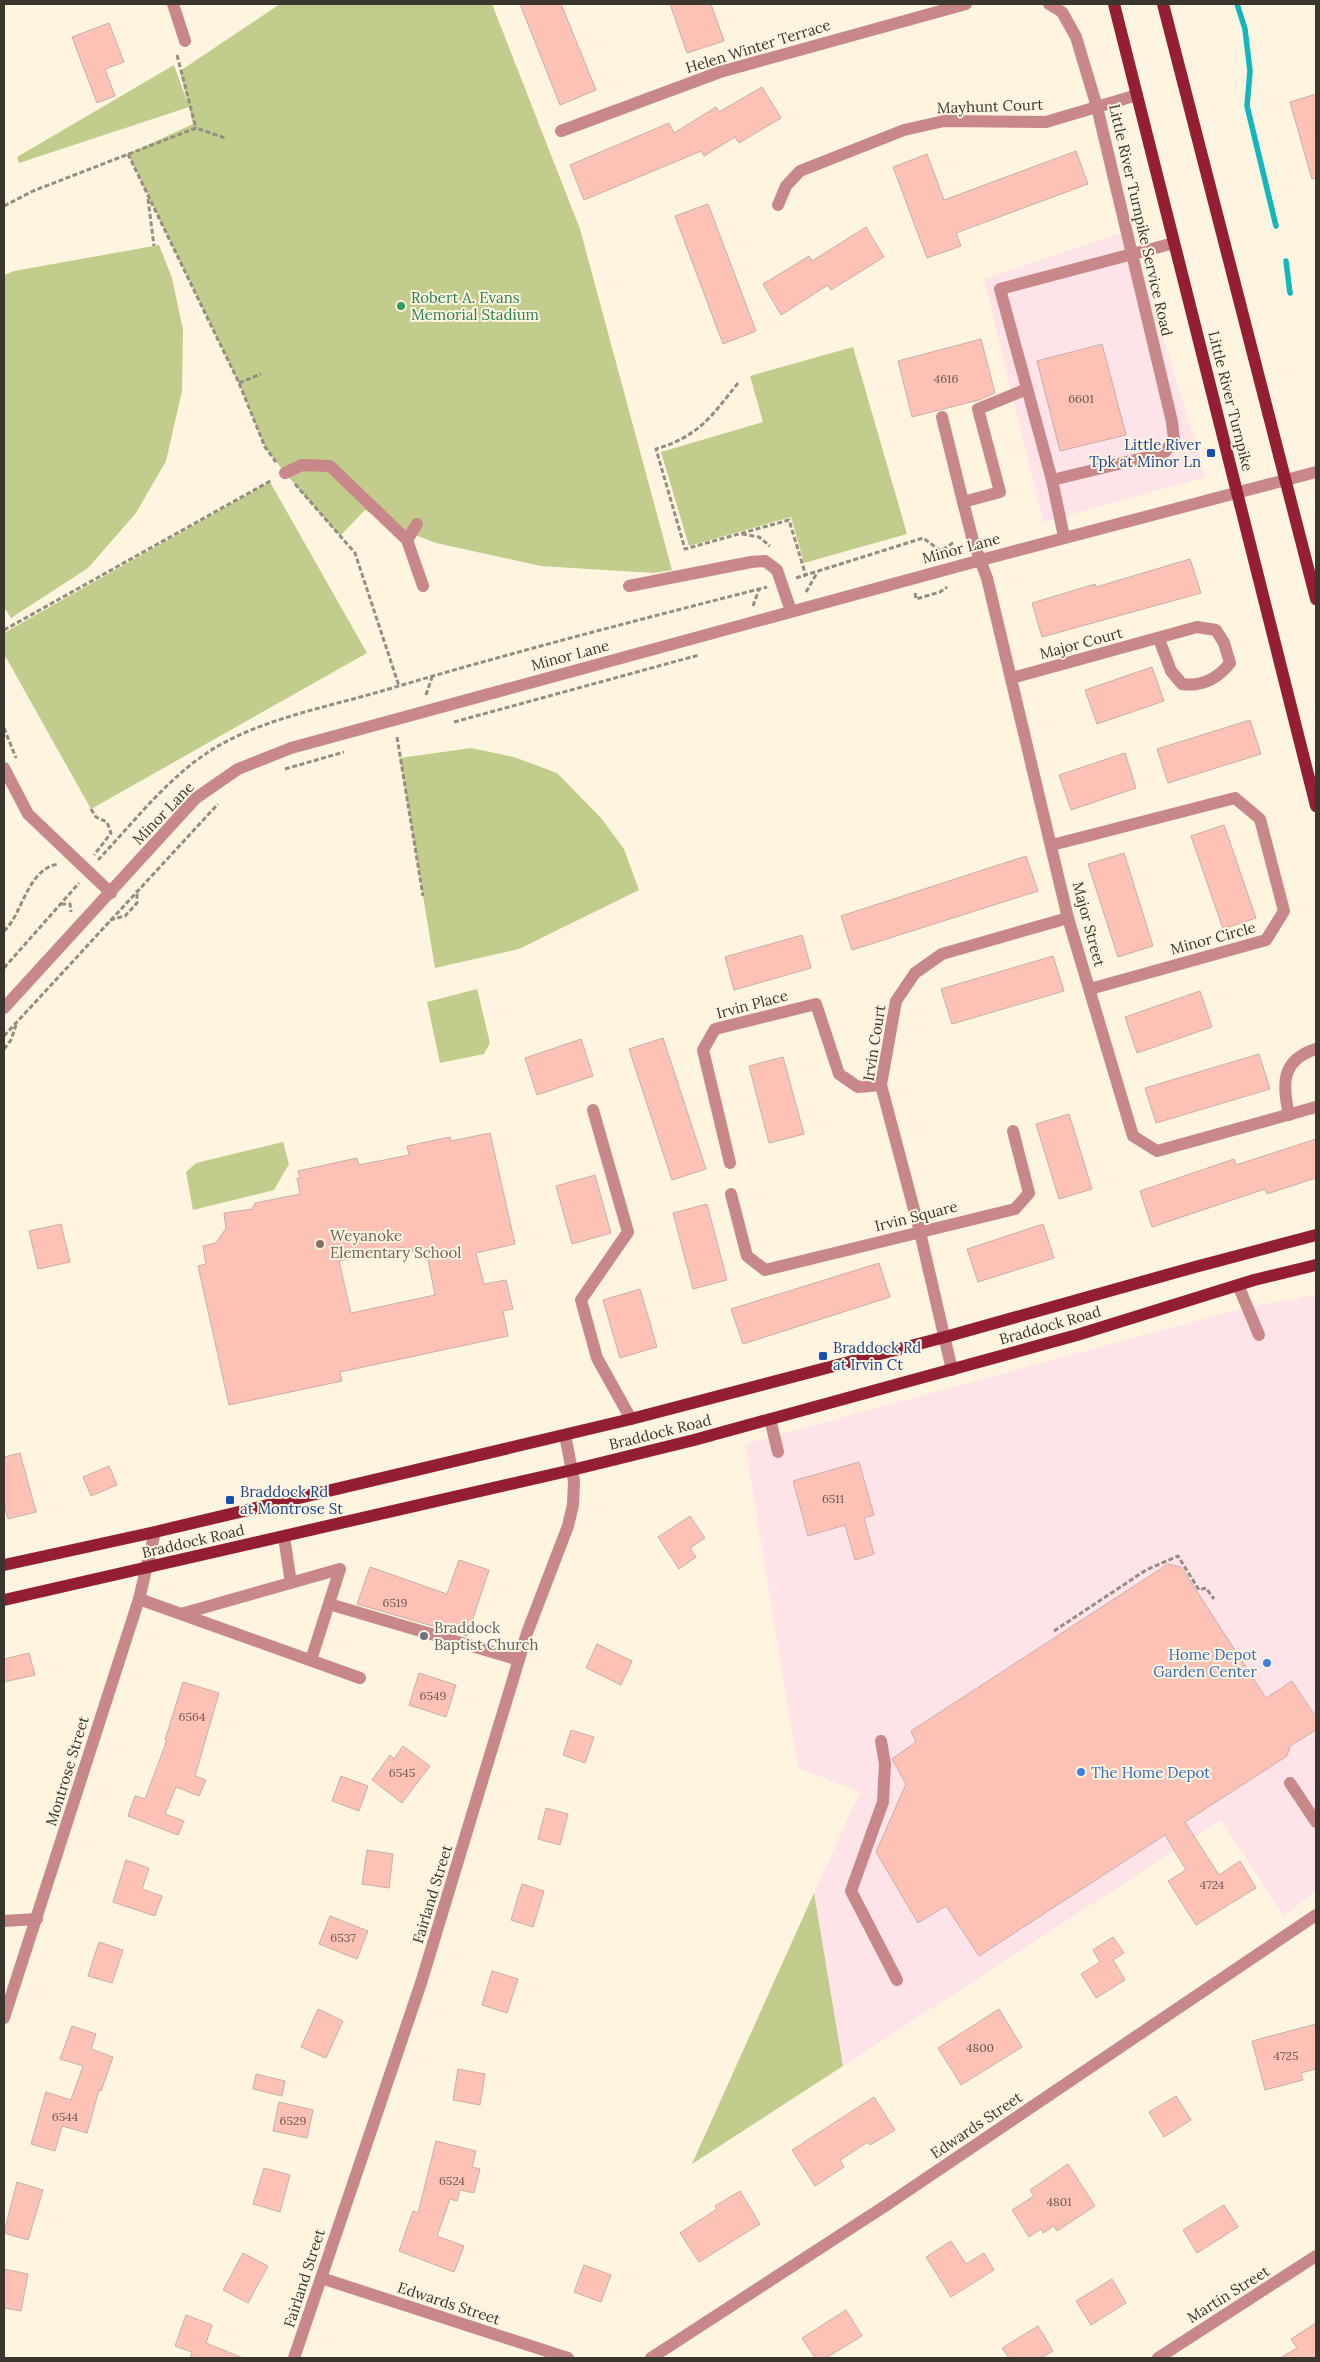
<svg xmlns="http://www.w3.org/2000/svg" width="1320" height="2362" viewBox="0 0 1320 2362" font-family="Lora,serif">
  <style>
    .commercial { fill: #fee3e8 }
    .green { fill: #c2cc8c }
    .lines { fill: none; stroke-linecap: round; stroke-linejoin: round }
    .stream { stroke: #12b7bd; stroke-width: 5.5 }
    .building { fill: #fdc1b6; stroke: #c6afaa; fill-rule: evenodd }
    .path { stroke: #958e80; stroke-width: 3; stroke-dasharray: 5 2.5; stroke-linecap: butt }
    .minor { stroke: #c88789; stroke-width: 12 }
    .major { stroke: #941f32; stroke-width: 12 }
    .leisure-dot { fill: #2e9e5b; stroke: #fef4e0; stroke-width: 2 }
    .transit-dot { fill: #1a4fb4; stroke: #fef4e0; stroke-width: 2 }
    .education-dot { fill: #8d6e63; stroke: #fef4e0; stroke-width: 2 }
    .worship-dot { fill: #6b7280; stroke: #fef4e0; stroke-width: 2 }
    .shop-dot { fill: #3f7fe0; stroke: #fef4e0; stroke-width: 2 }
    .labels { text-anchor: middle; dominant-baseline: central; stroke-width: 4; stroke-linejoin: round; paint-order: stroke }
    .number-label { font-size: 12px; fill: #6b5950 }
    .street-label { font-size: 15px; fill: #3a362e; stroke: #fef4e0 }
    .leisure-label { font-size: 15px; fill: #27864d; stroke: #fef4e0; text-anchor: start }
    .transit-label { font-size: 15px; fill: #164399; stroke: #fef4e0; text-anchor: start }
    .education-label { font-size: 15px; fill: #785e54; stroke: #fef4e0; text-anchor: start }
    .worship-label { font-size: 15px; fill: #5b616d; stroke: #fef4e0; text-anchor: start }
    .shop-label { font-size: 15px; fill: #366cbe; stroke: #fef4e0; text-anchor: end }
  </style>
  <rect width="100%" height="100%" fill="#fef4e0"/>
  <g class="commercial">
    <path d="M1130 230 1206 477 1043 522 984 279Z"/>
    <path d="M1316 1295V1891L1284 1916 1221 1820 843 2066 814 1893 860 1792 798 1768 745 1444 1243 1308Z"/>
  </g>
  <g class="green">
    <path d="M280 4H492L580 229 672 570 654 573 541 566 436 543 392 526 365 510 340 536 285 473 265 447 239 383 128 154 193 124 189 107 19 163 17 157 174 65 188 104 180 71Z"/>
    <path d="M159 245 172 278 183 330 182 391 166 461 136 513 88 568 11 618 4 607V275L14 271Z"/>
    <path d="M853 347 907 534 804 563 791 517 689 546 661 452 763 422 750 376Z"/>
    <path d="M270 482 367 653 91 809 4 654V633Z"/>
    <path d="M471 748 514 757 557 773 601 818 624 849 639 890 519 949 435 968 400 758Z"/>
    <path d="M477 989 490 1043 484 1054 440 1063 427 1002Z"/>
    <path d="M283 1142 289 1164 274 1190 193 1210 186 1172 196 1163Z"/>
    <path d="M814 1893 843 2066 692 2164Z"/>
  </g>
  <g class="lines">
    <g class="stream">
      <path d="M1237 4 1245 29 1250 71 1247 106 1276 226"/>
      <path d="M1286 261 1290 293"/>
    </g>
  </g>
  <g class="building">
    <path d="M520 4H561L596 90 560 105Z"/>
    <path d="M670 4H711L724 41 687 53Z"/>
    <path d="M109 23 124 62 105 69 115 96 97 103 72 37Z"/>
    <path d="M762 87 781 118 739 143 735 137 704 156 701 151 584 200 570 165 669 123 674 133 716 107 719 112Z"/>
    <path d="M1316 94V178L1312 179 1290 102Z"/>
    <path d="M1076 151 1088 184 956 233 961 246 927 258 893 167 927 154 944 200Z"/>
    <path d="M708 204 756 331 723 344 675 216Z"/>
    <path d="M866 227 884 257 831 290 828 285 781 315 763 284 809 256 812 261Z"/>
    <path d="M981 339 995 393 979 400 912 417 898 361Z"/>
    <path d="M1102 344 1126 435 1060 451 1037 361Z"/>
    <path d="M1190 559 1201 593 1042 637 1032 603 1095 584 1096 587Z"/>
    <path d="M1152 667 1164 701 1097 724 1085 690Z"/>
    <path d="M1250 720 1261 754 1168 783 1157 749Z"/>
    <path d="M1125 753 1136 788 1071 810 1059 775Z"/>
    <path d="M1224 825 1256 918 1223 929 1191 836Z"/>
    <path d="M1124 853 1153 946 1118 957 1088 864Z"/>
    <path d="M1026 856 1038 891 852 950 841 916Z"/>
    <path d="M802 935 811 968 734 990 725 957Z"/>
    <path d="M1053 956 1064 991 952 1024 941 989Z"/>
    <path d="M1200 991 1212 1027 1137 1053 1125 1017Z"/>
    <path d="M663 1038 706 1169 672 1180 629 1049Z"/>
    <path d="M581 1039 593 1076 537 1095 525 1058Z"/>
    <path d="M1259 1054 1270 1089 1156 1123 1145 1088Z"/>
    <path d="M783 1057 804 1134 769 1143 749 1066Z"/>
    <path d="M1069 1114 1092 1189 1059 1199 1036 1124Z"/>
    <path d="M490 1133 515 1244 476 1253 484 1284 506 1280 513 1309 503 1311 508 1336 340 1372 342 1381 229 1405 198 1266 206 1264 203 1246 216 1243 226 1228 224 1213 252 1209 255 1203 300 1194 297 1178H300L298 1171 357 1158 359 1165 409 1155 407 1146 450 1137 451 1141ZM404 1247 405 1253 426 1249 435 1295 351 1313 339 1261Z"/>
    <path d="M1316 1139V1178L1267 1194 1265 1189 1152 1227 1140 1191 1234 1159 1236 1165Z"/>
    <path d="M595 1175 611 1233 572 1244 556 1186Z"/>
    <path d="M707 1204 727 1280 693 1289 673 1213Z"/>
    <path d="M61 1224 70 1262 38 1269 29 1231Z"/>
    <path d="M1043 1224 1054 1258 978 1282 967 1249Z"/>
    <path d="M879 1263 890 1297 743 1344 731 1309Z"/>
    <path d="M640 1289 657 1347 620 1358 603 1300Z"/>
    <path d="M20 1453 36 1512 8 1519 4 1503V1457Z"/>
    <path d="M859 1462 874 1515 864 1518 874 1554 855 1560 845 1525 808 1536 793 1481Z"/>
    <path d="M109 1466 117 1485 91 1496 83 1477Z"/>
    <path d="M690 1516 705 1538 690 1548 696 1557 679 1569 658 1537Z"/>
    <path d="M459 1560 489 1570 467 1636 357 1604 370 1567 447 1594Z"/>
    <path d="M1168 1564 1181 1567 1266 1698 1292 1681 1316 1717V1730L1290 1746 1287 1756 1185 1822 1219 1875 1240 1861 1256 1888 1196 1925 1168 1881 1186 1870 1165 1835 979 1956 946 1906 918 1923 876 1852 906 1784 892 1759 916 1742 911 1731Z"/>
    <path d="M597 1644 632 1661 621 1685 586 1668Z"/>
    <path d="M29 1653 35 1675 4 1682V1659Z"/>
    <path d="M419 1673 456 1685 446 1717 409 1705Z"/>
    <path d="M183 1682 219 1693 195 1776 206 1780 199 1796 176 1787 165 1814 184 1821 178 1835 128 1816 135 1796 145 1799 167 1740H165Z"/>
    <path d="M571 1730 594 1737 585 1763 563 1755Z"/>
    <path d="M403 1746 430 1766 402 1803 372 1780 390 1755 394 1759Z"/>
    <path d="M341 1776 368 1786 359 1811 332 1801Z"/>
    <path d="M546 1808 568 1814 560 1845 538 1839Z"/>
    <path d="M367 1850 393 1854 389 1888 362 1884Z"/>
    <path d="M126 1860 149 1868 142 1889 162 1896 155 1916 113 1902Z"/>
    <path d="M522 1884 544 1891 533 1927 511 1920Z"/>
    <path d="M330 1916 368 1931 357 1959 319 1944Z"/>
    <path d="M1113 1937 1124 1953 1113 1960 1125 1980 1096 1998 1081 1974 1100 1962 1093 1950Z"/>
    <path d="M99 1942 123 1950 112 1983 88 1976Z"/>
    <path d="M492 1971 518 1979 507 2013 482 2005Z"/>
    <path d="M318 2009 343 2021 326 2058 301 2047Z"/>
    <path d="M999 2009 1022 2047 961 2085 938 2048Z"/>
    <path d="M1316 2024V2069L1301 2073 1303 2080 1265 2090 1252 2041Z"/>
    <path d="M72 2026 96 2034 91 2049 113 2057 101 2091 99 2090 87 2133 62 2126 55 2151 31 2144 46 2092 71 2100 83 2066 60 2059Z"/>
    <path d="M458 2069 485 2074 480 2105 453 2100Z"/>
    <path d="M256 2074 285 2081 282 2096 253 2089Z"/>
    <path d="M1176 2096 1191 2120 1164 2137 1149 2112Z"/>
    <path d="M874 2097 895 2130 870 2145 868 2142 840 2160 844 2167 815 2186 792 2150Z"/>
    <path d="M279 2102 313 2110 307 2138 273 2131Z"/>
    <path d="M436 2141 476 2151 472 2167 480 2169 474 2193 460 2190 457 2201 450 2199 437 2236 464 2246 454 2272 399 2251 413 2211 418 2213Z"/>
    <path d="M1068 2164 1095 2206 1057 2231 1054 2226 1043 2233 1041 2229 1029 2237 1012 2210 1034 2196 1030 2190Z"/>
    <path d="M264 2168 290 2175 280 2212 253 2204Z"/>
    <path d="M17 2182 43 2190 28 2240 4 2233Z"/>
    <path d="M740 2191 760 2224 699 2262 680 2233 717 2209 715 2206Z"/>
    <path d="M1224 2205 1238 2227 1197 2253 1183 2230Z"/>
    <path d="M951 2241 966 2264 984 2253 994 2270 951 2297 926 2257Z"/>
    <path d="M243 2253 268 2266 248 2303 223 2290Z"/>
    <path d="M584 2265 611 2275 601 2302 574 2292Z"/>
    <path d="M4 2269 28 2274 21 2311 4 2308Z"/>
    <path d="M1112 2279 1126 2303 1091 2325 1076 2301Z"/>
    <path d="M846 2310 862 2336 826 2358H815L802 2338Z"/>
    <path d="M186 2315 212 2325 206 2343 243 2358H190L192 2352 175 2346Z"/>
    <path d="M1316 2323V2358H1280L1297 2348 1291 2339Z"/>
    <path d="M1038 2326 1053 2351 1041 2358H1009L1002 2348Z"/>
  </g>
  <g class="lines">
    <g class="path">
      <path d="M177 55 196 128"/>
      <path d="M1315 74H1316"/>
      <path d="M128 154 239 383 265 447 276 462"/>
      <path d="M148 199 154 246"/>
      <path d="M4 206 33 191 196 128 225 138"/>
      <path d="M239 383 261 374"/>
      <path d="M738 383C711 417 699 436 656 449L685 549 789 520 806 576"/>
      <path d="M295 484 355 553 399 686"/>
      <path d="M742 534 759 537 770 546"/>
      <path d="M796 578 923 538 941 551 954 542"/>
      <path d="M806 592 817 573"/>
      <path d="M915 593 916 599 940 592 947 587"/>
      <path d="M753 606 759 589"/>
      <path d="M4 630 272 480"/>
      <path d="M426 695 432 677"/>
      <path d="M454 722 699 655"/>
      <path d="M4 728 16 758"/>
      <path d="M397 737 423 896"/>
      <path d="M285 769 344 752"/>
      <path d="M91 809 96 817 107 822 111 833 94 855"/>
      <path d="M98 860C135 821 170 774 218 746 267 718 327 707 382 691 509 653 638 620 767 587"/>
      <path d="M61 904H70L71 912"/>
      <path d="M110 920 125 916 137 903V890"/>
      <path d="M4 931C23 914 27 868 59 864"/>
      <path d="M4 968 79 883"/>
      <path d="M4 1036 218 804"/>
      <path d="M4 1049 11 1040 16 1025"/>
      <path d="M1054 1631 1146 1570 1178 1556 1199 1590 1206 1588 1214 1599"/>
    </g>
    <g class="minor">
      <path d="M173 4 185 41"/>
      <path d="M1049 4 1062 12 1076 37 1097 107 1172 422 1174 440 1164 453 1052 480"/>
      <path d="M561 131 720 72 966 4"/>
      <path d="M778 205 786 186 800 171 904 130 944 121 1046 122 1137 95"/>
      <path d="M942 417 963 502 1000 492 978 409 1027 389"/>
      <path d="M285 473 302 465 330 466 407 540 423 586"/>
      <path d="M963 502 973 541 987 578 1068 918 1133 1136 1157 1151 1316 1107"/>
      <path d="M1064 537 1052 480 1000 289 1174 243"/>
      <path d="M407 540 417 524"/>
      <path d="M629 586 751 562 765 561 777 570 791 611"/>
      <path d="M1012 678 1197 627 1216 630 1224 643 1230 663C1218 678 1202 687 1182 684L1171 671 1159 639"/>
      <path d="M4 768 28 814 111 893"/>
      <path d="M1052 845 1235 798 1260 819 1284 911 1266 940 1090 989"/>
      <path d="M4 1008 196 798 238 769 291 748 981 560 1316 472"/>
      <path d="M593 1110 628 1232 581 1300 597 1358 631 1419"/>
      <path d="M1289 1115C1282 1084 1281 1060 1316 1049"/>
      <path d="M730 1163 703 1050 715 1029 816 1004 839 1074 858 1087 881 1085"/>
      <path d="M731 1194 747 1256 765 1270 1015 1209 1029 1193 1013 1131"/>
      <path d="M1238 1285 1259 1335"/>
      <path d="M952 1370 920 1232 881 1085 896 1001 915 973 942 954 1068 918"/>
      <path d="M770 1419 778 1452"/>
      <path d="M284 1537 291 1583"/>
      <path d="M139 1599 360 1678"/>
      <path d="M329 1604 519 1660"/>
      <path d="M181 1614 340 1569 311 1660"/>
      <path d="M881 1741 885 1764 883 1802 851 1891 897 1980"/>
      <path d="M1290 1783 1316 1822"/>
      <path d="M4 1921 37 1919"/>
      <path d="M4 2018 139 1599 155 1532"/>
      <path d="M321 2278 568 2358"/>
      <path d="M294 2358 421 1983 527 1633 568 1526 573 1505 574 1481 565 1435"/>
      <path d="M651 2358 885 2206 1316 1915"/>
      <path d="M1158 2358 1316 2256"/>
    </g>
    <g class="major">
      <path d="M1114 4 1316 806"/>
      <path d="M1163 4 1316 599"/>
      <path d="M4 1565 155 1532 631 1419 945 1337 1195 1267 1316 1235"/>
      <path d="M4 1600 572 1470 694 1440 1077 1335 1254 1280 1316 1265"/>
    </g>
  </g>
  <circle class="leisure-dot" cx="401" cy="306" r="5"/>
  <g class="transit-dot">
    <rect x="1206" y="448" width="10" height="10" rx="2.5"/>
    <rect x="818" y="1351" width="10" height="10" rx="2.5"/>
    <rect x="225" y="1495" width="10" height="10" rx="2.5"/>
  </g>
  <circle class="education-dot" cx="320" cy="1244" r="5"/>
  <circle class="worship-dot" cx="424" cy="1636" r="5"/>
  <g class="shop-dot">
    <circle cx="1267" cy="1663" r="5"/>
    <circle cx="1081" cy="1772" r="5"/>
  </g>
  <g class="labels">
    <g class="number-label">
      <text x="946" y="378">4616</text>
      <text x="1081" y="398">6601</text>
      <text x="833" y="1498">6511</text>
      <text x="395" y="1602">6519</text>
      <text x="433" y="1695">6549</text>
      <text x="192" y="1716">6564</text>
      <text x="402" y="1772">6545</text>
      <text x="1212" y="1884">4724</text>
      <text x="343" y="1937">6537</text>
      <text x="980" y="2047">4800</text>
      <text x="1286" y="2055">4725</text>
      <text x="65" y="2116">6544</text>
      <text x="293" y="2120">6529</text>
      <text x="452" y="2180">6524</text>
      <text x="1059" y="2201">4801</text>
    </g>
    <g class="street-label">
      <text transform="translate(758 46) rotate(-17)">Helen Winter Terrace</text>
      <text transform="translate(990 106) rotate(-2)">Mayhunt Court</text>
      <text transform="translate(1141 220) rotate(77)">Little River Turnpike Service Road</text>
      <text transform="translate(1231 401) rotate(76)">Little River Turnpike</text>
      <text transform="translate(961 548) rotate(-15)">Minor Lane</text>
      <text transform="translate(1081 643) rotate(-15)">Major Court</text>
      <text transform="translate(570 655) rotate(-15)">Minor Lane</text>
      <text transform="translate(163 813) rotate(-46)">Minor Lane</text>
      <text transform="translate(1089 924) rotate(75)">Major Street</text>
      <text transform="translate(1213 938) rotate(-15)">Minor Circle</text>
      <text transform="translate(752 1004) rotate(-15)">Irvin Place</text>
      <text transform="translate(874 1043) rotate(-81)">Irvin Court</text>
      <text transform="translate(916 1216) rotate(-14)">Irvin Square</text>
      <text transform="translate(1050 1325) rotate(-16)">Braddock Road</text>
      <text transform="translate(660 1432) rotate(-14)">Braddock Road</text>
      <text transform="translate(193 1541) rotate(-13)">Braddock Road</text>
      <text transform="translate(67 1771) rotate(-73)">Montrose Street</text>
      <text transform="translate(432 1894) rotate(-73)">Fairland Street</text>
      <text transform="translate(976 2125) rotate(-34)">Edwards Street</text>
      <text transform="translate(304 2278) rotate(-72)">Fairland Street</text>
      <text transform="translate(1228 2294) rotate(-32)">Martin Street</text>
      <text transform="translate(449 2303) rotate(18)">Edwards Street</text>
    </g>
    <g class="leisure-label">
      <text x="411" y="297">Robert A. Evans<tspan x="411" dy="17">Memorial Stadium</tspan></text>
    </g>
    <g class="transit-label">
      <text x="1201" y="444" text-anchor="end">Little River<tspan x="1201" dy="17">Tpk at Minor Ln</tspan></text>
      <text x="833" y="1347">Braddock Rd<tspan x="833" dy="17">at Irvin Ct</tspan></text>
      <text x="240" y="1491">Braddock Rd<tspan x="240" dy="17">at Montrose St</tspan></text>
    </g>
    <g class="education-label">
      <text x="330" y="1235">Weyanoke<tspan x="330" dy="17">Elementary School</tspan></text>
    </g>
    <g class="worship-label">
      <text x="434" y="1627">Braddock<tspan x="434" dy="17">Baptist Church</tspan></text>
    </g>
    <g class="shop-label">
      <text x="1257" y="1654">Home Depot<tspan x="1257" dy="17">Garden Center</tspan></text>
      <text x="1091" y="1772" text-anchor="start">The Home Depot</text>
    </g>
  </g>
  <rect width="1320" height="2362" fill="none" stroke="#3a362e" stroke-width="10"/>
</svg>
